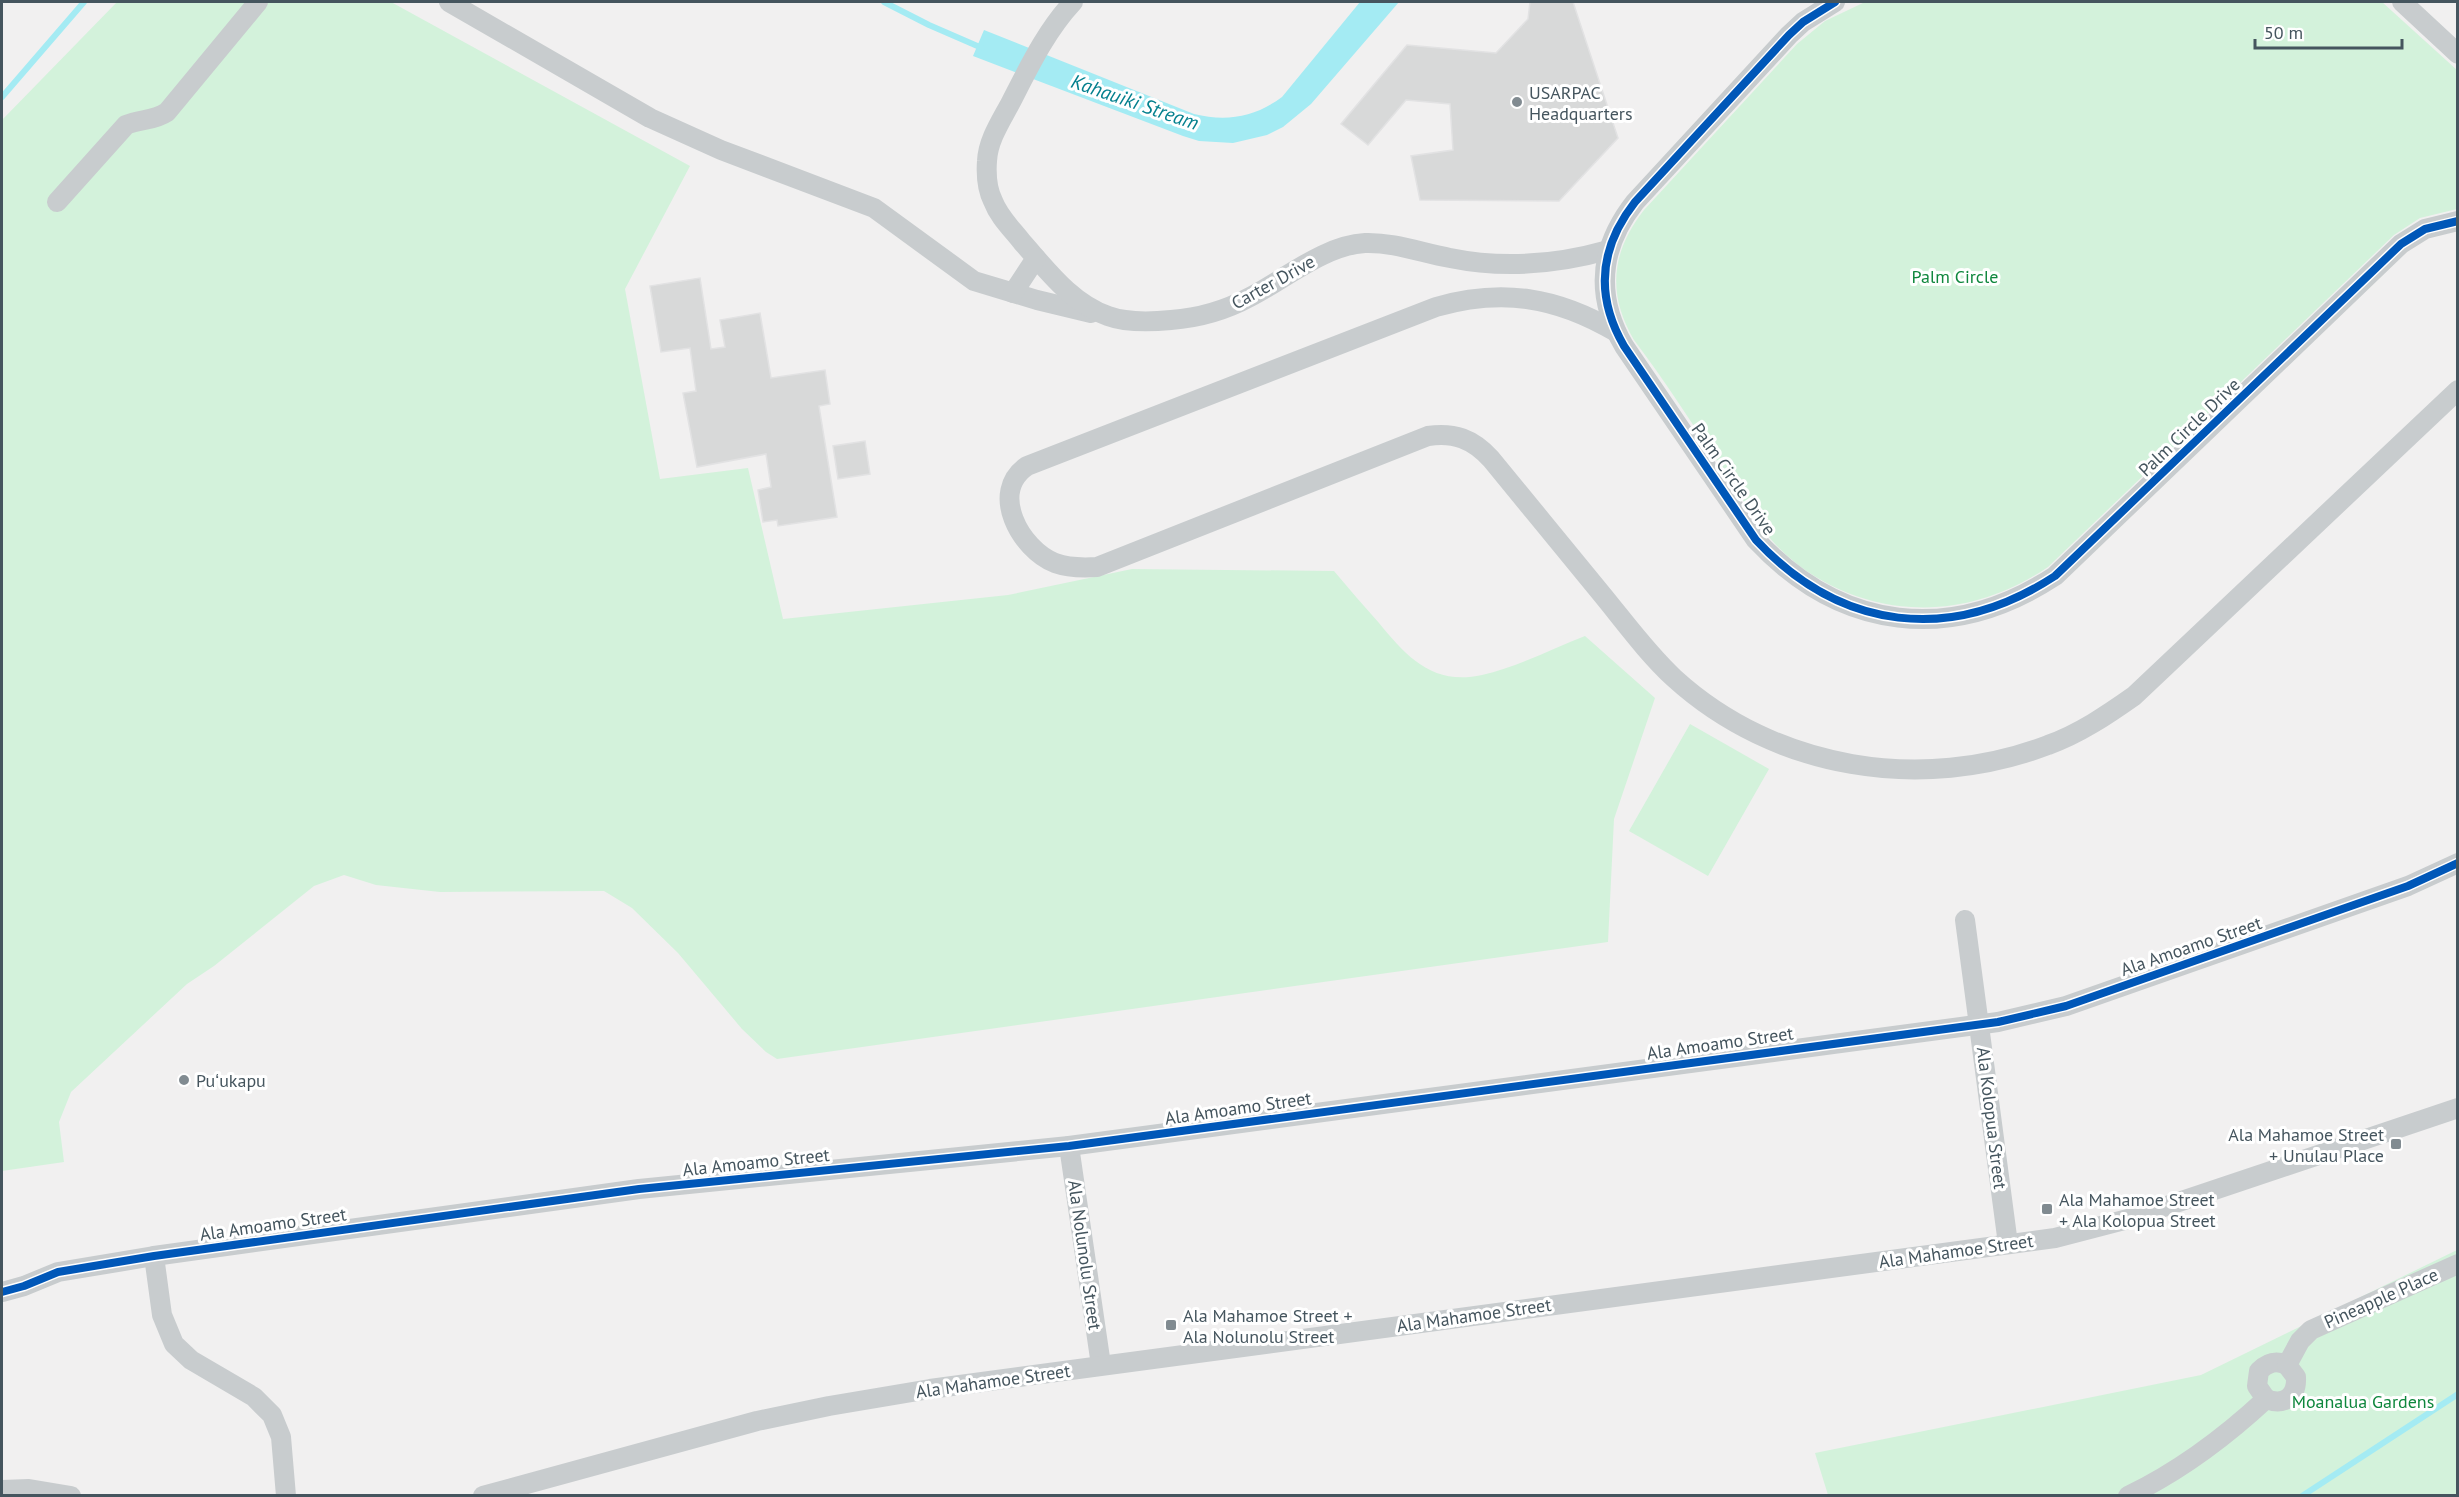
<svg xmlns="http://www.w3.org/2000/svg" width="2459" height="1497" viewBox="0 0 2459 1497" font-family="'PT Sans',sans-serif">
  <style>
    .green { fill: #d3f2db }
    .water { fill: #a4ebf3 }
    .lines { fill: none; stroke-linecap: round; stroke-linejoin: round }
    .stream { stroke: #a4ebf3; stroke-width: 6 }
    .building { fill: #d8d9d9; stroke: #e2e2e3; stroke-width: 1.5 }
    .minor { stroke: #c8ccce; stroke-width: 20 }
    .cycleway-casing { stroke: #fff; stroke-width: 11 }
    .cycleway { stroke: #0057b8; stroke-width: 8 }
    .poi-dot { fill: #818b91; stroke: #fff; stroke-width: 2 }
    .labels { text-anchor: middle; dominant-baseline: central; stroke-width: 6; stroke-linejoin: round; paint-order: stroke }
    .poi-label { font-size: 18px; fill: #45555e; stroke: #fff; text-anchor: start }
    .park-label { font-size: 18px; fill: #0f873d; stroke: #fff }
    .street-label { font-size: 18px; fill: #45555e; stroke: #fff }
    .water-label { font-size: 20px; font-style: italic; fill: #04808e; stroke: #fff }
  </style>
  <rect width="100%" height="100%" fill="#f1f0f0"/>
  <g class="green">
    <path d="M117 2H391L690 166 625 289 660 479 748 468 783 619 1008 595 1132 569 1334 571C1349 589 1364 606 1379 623 1407 657 1433 686 1482 675 1517 667 1552 649 1585 636L1655 698 1614 819 1608 942 777 1059 766 1052 742 1029 678 953 632 908 604 891 440 892 376 885 344 875 314 886 214 966 187 984 71 1092 59 1122 64 1162 2 1171V120Z"/>
    <path d="M1865 2H2382L2457 70V209L2420 218 2394 235 2048 567C2006 595 1961 610 1911 607 1856 604 1799 576 1765 532 1750 513 1738 491 1724 471 1694 427 1666 382 1634 340 1607 294 1611 252 1644 210L1797 44 1825 21Z"/>
    <path d="M1690 724 1769 769 1708 876 1629 831Z"/>
    <path d="M2457 1250V1495H1828L1815 1453 2201 1375Z"/>
  </g>
  <path class="water" d="M1360 2H1399L1311 104 1283 127 1267 135 1233 143 1199 141 1183 136 973 56 984 30 1194 114C1227 122 1255 117 1282 97Z"/>
  <g class="lines">
    <g class="stream">
      <path d="M884 2 929 25 982 48"/>
      <path d="M2 97 84 2"/>
      <path d="M2302 1496 2458 1394"/>
    </g>
  </g>
  <g class="building">
    <path d="M1530 2H1573L1618 138 1559 201 1420 200 1411 156 1453 150 1450 104 1406 100 1368 145 1341 124 1407 45 1496 53 1528 19Z"/>
    <path d="M700 278 711 349 725 347 720 320 760 313 771 378 825 370 830 404 819 406 837 517 778 526 777 520 763 522 758 490 771 487 766 454 697 467 683 393 696 391 690 348 661 352 650 286Z"/>
    <path d="M865 441 870 474 838 479 833 446Z"/>
  </g>
  <g class="lines">
    <g class="minor">
      <path d="M449 2 650 118 721 150 874 208 974 281 1037 300 1091 313"/>
      <path d="M1073 2C1046 31 1029 67 1011 102 1001 121 988 140 987 161 986 175 987 189 993 201 999 217 1012 229 1022 242 1047 270 1071 303 1108 316 1127 323 1151 322 1171 320 1198 318 1226 310 1250 297 1285 279 1325 245 1365 243 1394 242 1422 253 1450 258 1504 269 1555 265 1608 250"/>
      <path d="M1835 2 1803 22 1789 35 1635 202C1599 248 1595 296 1624 346L1756 540C1841 631 1951 644 2055 576L2401 244 2425 229 2458 221"/>
      <path d="M2402 2 2458 54"/>
      <path d="M57 202 126 125C140 119 154 121 167 112L258 2"/>
      <path d="M1013 293 1036 258"/>
      <path d="M1616 332C1557 297 1502 288 1436 307L1027 466C989 492 1020 549 1055 563 1069 568 1083 568 1097 567L1428 436C1454 432 1473 439 1491 459 1527 503 1564 548 1600 592 1624 621 1646 652 1674 678 1775 770 1922 793 2048 745 2079 734 2107 715 2134 696L2458 390"/>
      <path d="M1965 920 2008 1244"/>
      <path d="M1069 1146 1101 1365"/>
      <path d="M154 1256 162 1315 174 1344 191 1360 254 1397 272 1415 281 1437 286 1496"/>
      <path d="M2 1292 24 1286 58 1272 154 1256 639 1189 1069 1146 1998 1022 2066 1006 2408 886 2458 863"/>
      <path d="M2266 1399 2257 1386 2259 1371C2268 1362 2276 1360 2287 1365"/>
      <path d="M2 1490 29 1489 71 1496"/>
      <path d="M483 1496 757 1421 829 1406 930 1389 2055 1238 2128 1219 2458 1108"/>
      <path d="M2128 1496C2180 1471 2224 1438 2266 1399 2284 1406 2297 1397 2296 1377L2287 1365 2300 1341 2311 1330 2458 1264"/>
    </g>
    <defs>
      <g id="cycleway">
        <path d="M1835 2 1803 22 1789 35 1635 202C1599 248 1595 296 1624 346L1756 540C1841 631 1951 644 2055 576L2401 244 2425 229 2458 221"/>
        <path d="M2 1292 24 1286 58 1272 154 1256 639 1189 1069 1146 1998 1022 2066 1006 2408 886 2458 863"/>
      </g>
    </defs>
    <use href="#cycleway" class="cycleway-casing"/>
    <use href="#cycleway" class="cycleway"/>
  </g>
  <g class="poi-dot">
    <circle cx="1517" cy="102" r="6"/>
    <circle cx="184" cy="1080" r="6"/>
    <rect x="2390" y="1138" width="12" height="12" rx="3"/>
    <rect x="2041" y="1203" width="12" height="12" rx="3"/>
    <rect x="1165" y="1319" width="12" height="12" rx="3"/>
  </g>
  <g class="labels">
    <g class="poi-label">
      <text x="1529" y="92">USARPAC<tspan x="1529" dy="21">Headquarters</tspan></text>
      <text x="196" y="1080">Puʻukapu</text>
      <text x="2384" y="1134" text-anchor="end">Ala Mahamoe Street<tspan x="2384" dy="21">+ Unulau Place</tspan></text>
      <text x="2059" y="1199">Ala Mahamoe Street<tspan x="2059" dy="21">+ Ala Kolopua Street</tspan></text>
      <text x="1183" y="1315">Ala Mahamoe Street +<tspan x="1183" dy="21">Ala Nolunolu Street</tspan></text>
    </g>
    <g class="park-label">
      <text x="1955" y="276">Palm Circle</text>
      <text x="2363" y="1401">Moanalua Gardens</text>
    </g>
    <g class="street-label">
      <text transform="translate(1273 282) rotate(-29)">Carter Drive</text>
      <text transform="translate(2189 427) rotate(-44)">Palm Circle Drive</text>
      <text transform="translate(1734 479) rotate(55)">Palm Circle Drive</text>
      <text transform="translate(2191 946) rotate(-19)">Ala Amoamo Street</text>
      <text transform="translate(1720 1043) rotate(-8)">Ala Amoamo Street</text>
      <text transform="translate(1238 1108) rotate(-8)">Ala Amoamo Street</text>
      <text transform="translate(1992 1118) rotate(83)">Ala Kolopua Street</text>
      <text transform="translate(756 1162) rotate(-6)">Ala Amoamo Street</text>
      <text transform="translate(273 1224) rotate(-8)">Ala Amoamo Street</text>
      <text transform="translate(1956 1251) rotate(-8)">Ala Mahamoe Street</text>
      <text transform="translate(1085 1255) rotate(82)">Ala Nolunolu Street</text>
      <text transform="translate(2381 1298) rotate(-24)">Pineapple Place</text>
      <text transform="translate(1474 1315) rotate(-8)">Ala Mahamoe Street</text>
      <text transform="translate(993 1381) rotate(-8)">Ala Mahamoe Street</text>
    </g>
    <g class="water-label">
      <text transform="translate(1135 102) rotate(19)">Kahauiki Stream</text>
    </g>
  </g>
  <rect width="2459" height="1497" fill="none" stroke="#45555e" stroke-width="6"/>
  <path d="M2255 39v9h147v-9" fill="none" stroke="#45555e" stroke-width="3"/>
  <text x="2264" y="39" font-size="18" fill="#45555e" stroke="#ffffff" stroke-width="4.5" paint-order="stroke">50 m</text>
</svg>
